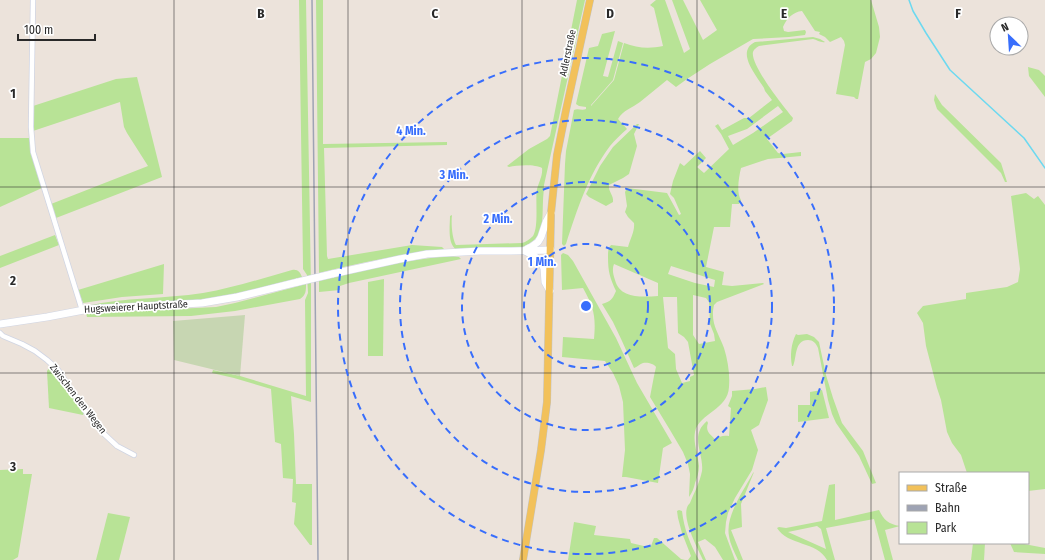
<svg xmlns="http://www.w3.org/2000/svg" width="1045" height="560" viewBox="0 0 1045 560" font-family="'Fira Sans Condensed',sans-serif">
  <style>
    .green { fill: #b8e396; fill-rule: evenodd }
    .cemetery { fill: #c7d6b2 }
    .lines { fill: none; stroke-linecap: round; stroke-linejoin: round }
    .stream { stroke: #6cd9f0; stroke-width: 1.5 }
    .street-casing { stroke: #d0d5e3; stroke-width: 6 }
    .secondary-casing { stroke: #d0d5e3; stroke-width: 8 }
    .primary-casing { stroke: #c3c3c3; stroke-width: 8 }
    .street { stroke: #fff; stroke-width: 4.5 }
    .secondary { stroke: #fff; stroke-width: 7 }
    .primary { stroke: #f2c15a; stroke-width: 7 }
    .rail { stroke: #9ea3b4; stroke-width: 1.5 }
    .secondary-bridge-casing { stroke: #d0d5e3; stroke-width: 8; stroke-linecap: butt }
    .secondary-bridge { stroke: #fff; stroke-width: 7 }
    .grid { fill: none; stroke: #292929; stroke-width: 1; stroke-opacity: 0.55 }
    .ring { fill: none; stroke: #386efc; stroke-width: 2; stroke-dasharray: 7 5 }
    .labels { text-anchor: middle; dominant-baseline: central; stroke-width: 3.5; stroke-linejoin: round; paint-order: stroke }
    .street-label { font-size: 10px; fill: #292929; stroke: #fff }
    .grid-label { font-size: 13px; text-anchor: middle; font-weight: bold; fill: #292929; stroke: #fff; stroke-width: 3.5; stroke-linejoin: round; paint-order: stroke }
    .centre { fill: #386efc; stroke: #fff; stroke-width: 2 }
    .ring-label { font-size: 12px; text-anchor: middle; font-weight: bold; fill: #386efc; stroke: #fff; stroke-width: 3.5; stroke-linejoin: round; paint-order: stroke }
  </style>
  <rect width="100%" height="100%" fill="#ece3db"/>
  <g class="green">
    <path d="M299 0H306L311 286V402L291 396 294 434 296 484H312V545H310L294 524 296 503 292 502 293 479 283 478 281 444 275 442 271 389 234 378 212 373 213 370 240 376 306 396 305 300 308 293 307 275 303 269V264Z"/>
    <path d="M316 0H323V144L447 142V145L324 148 327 256 328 259 412 245 442 247 444 249 442 250C400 254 359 263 319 273Z"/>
    <path d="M577 0H585L544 185C544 191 543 196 543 201 542 222 545 239 522 247L457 250C447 244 450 227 450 216L452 215C451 223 452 238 456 245L522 243C526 242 530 239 533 236 539 226 535 201 537 189 539 182 543 175 542 168 535 164 517 165 509 167L507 166 529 149 547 139 550 136Z"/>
    <path d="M656 0H665L684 53 690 49 672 0H683L703 40 717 30 700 0H871L879 27 880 37 876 53 871 59 865 62 858 99H856L854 97 836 94 845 45 844 41 841 37 830 42 825 37 819 34 820 32 815 31 802 11C793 12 787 18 783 27L784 31 788 32 805 30 806 32 805 35 789 37 753 39 710 64 687 79 676 87 667 80C658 87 649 95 640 102 632 108 623 110 618 119L627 129C621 134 615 140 610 146 588 175 577 210 566 244L564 246 562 244 565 164 566 151 574 110C578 108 582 111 586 109V107L579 106 576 104 589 48 598 46 602 34 615 31 603 76 608 77 618 41 623 43 613 80 591 105V106L614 80 624 43C637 48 649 49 663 46L654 8 650 5Z"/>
    <path d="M813 37 820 39 825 42C821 43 817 40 813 39L759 46C756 48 754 49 753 52 750 65 784 107 793 118L792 121 768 138 767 139 778 153 783 154 801 152V156L768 159 741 168C739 177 736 192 741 200L739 204H732L730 227H714L706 267 724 272 722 285 732 286 763 283 764 284 717 302 714 305C710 323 718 332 724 348 728 361 730 374 729 387 728 410 699 413 695 432 693 443 698 455 699 466 699 472 697 478 695 483 694 488 692 493 689 497L690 474 688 464 683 452 670 430 650 397 654 376 656 367C654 364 648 362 643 363 640 364 637 367 634 368L622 341 613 322 602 304C611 301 612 300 616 291 610 278 608 272 608 257 608 252 608 248 611 245L628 247C630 239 635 231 634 223L628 217 625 212 627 206 625 192 627 188 667 193 679 215 681 214 674 198 670 194 673 181 680 163 684 166 700 151 706 158 697 167 704 173 729 149 721 134 715 126 718 124 722 130 744 118H749L772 100 765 91 764 88C757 76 735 52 755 42ZM778 106 783 112 753 133 733 145 728 136 747 129ZM614 264 658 283V296C642 297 620 299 615 280 613 274 612 269 614 264ZM671 266 715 280 714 287 695 283 668 274ZM693 295 706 298 709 302 710 324 714 334 715 341 699 344 693 335ZM663 297H677L678 333 684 337 688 342 694 375 690 377V381L682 383 676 369 675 354 668 348Z"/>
    <path d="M1028 67 1039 70 1045 76V97L1029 76Z"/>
    <path d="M137 77 162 177 56 218 51 204 148 166 127 133 124 127 120 102 33 131V106L116 79Z"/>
    <path d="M935 94 942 105 1001 163 1007 182H1005L1001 173 937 109 934 100Z"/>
    <path d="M637 124H639L634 134 637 146 629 174 623 178 609 185C608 192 614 195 613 202L606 206 589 197 586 194 600 166 613 147Z"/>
    <path d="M0 138H30L42 188 0 207Z"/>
    <path d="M1026 193 1034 199 1038 196 1045 205V489L1028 491V473H967L961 455 952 443 947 432 941 400 937 388 926 346 923 323 917 313 923 306 966 299V293L1007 287 1018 282 1020 269 1011 196Z"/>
    <path d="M55 235 59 245 0 268V256Z"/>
    <path d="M563 253 568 255 573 261 616 338 637 383 672 443 663 448 658 483 626 477H622L625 450 623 402 619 386 613 373 605 361 562 357 563 337 594 339C596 316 594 308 583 288L562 290 561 255Z"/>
    <path d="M449 256 459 257 461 259 349 283 340 286V290L319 292V281C361 270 405 260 449 256Z"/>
    <path d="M164 264 163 294 122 297 83 303 78 290Z"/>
    <path d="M292 270C298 269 300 272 302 277L244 292 194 301 111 305 87 307V306C125 297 164 299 203 293 233 288 263 278 292 270Z"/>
    <path d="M384 279 383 356H368V282Z"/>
    <path d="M306 284C306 291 306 295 300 299L235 311 191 316 87 317 86 313 196 308 216 307 235 303Z"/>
    <path d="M796 334 798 335 807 334 814 337 819 342 826 375 833 398 842 423 863 451 876 483 872 484 859 456 836 423 832 414 828 400 818 348C816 343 813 340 808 340 794 340 797 358 793 366H792C790 355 791 344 796 334Z"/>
    <path d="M50 367H51L60 376 84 413 83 415 49 408 47 371Z"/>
    <path d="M766 387 768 400 759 425 751 430 758 450 752 470 735 498 728 513 726 522 725 533 735 560H723L715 547 705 539 698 542 706 560H703C698 549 678 513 690 503 694 493 700 482 702 471 704 453 689 436 707 421L708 423C705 431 710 434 716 440 719 436 724 435 729 436L731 408 728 406 732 396V391L755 389Z"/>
    <path d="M822 390 829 418 798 422V405H810V392Z"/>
    <path d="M23 469V474H32L18 557 13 560H0V470Z"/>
    <path d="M754 472 741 504 742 527 731 530 743 560H738C735 553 730 544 729 536 725 516 744 490 753 473Z"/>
    <path d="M835 484V520L879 510C884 520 888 524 900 526L885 530 893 560H885L874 519 826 528 835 560H827C817 541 788 546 777 528L779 527 786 528 822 521 829 485ZM817 526 821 529 826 549 788 532Z"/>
    <path d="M679 510 682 511C684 529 690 544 699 560H688L691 556 682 533 678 518 677 511Z"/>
    <path d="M108 513 130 517 119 560H96Z"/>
    <path d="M574 522 596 526 594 535 630 539 631 543 648 547 651 546 654 538H657L681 559 685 560H568Z"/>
    <path d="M973 543H985L984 560H971Z"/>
    <path d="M1010 543H1019L1045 548V554L1014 552Z"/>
  </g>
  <path class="cemetery" d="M245 315 240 376 174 360 173 321Z"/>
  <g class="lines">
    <path class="stream" d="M909 0 913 11 926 33 950 70 1024 138 1045 168"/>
    <defs>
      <g id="street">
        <path d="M33 0 31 127 33 152 82 310"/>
        <path d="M0 333 3 336 22 344 35 351 47 360 58 370 86 412 103 433 117 446 134 455"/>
      </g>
      <g id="secondary">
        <path d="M527 249 531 247 538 242 541 237 546 222 551 213"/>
        <path d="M525 251 534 256 540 261 544 268 545 282 550 291"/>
        <path d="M332 274 400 259 427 254 480 251H511L551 250"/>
        <path d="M0 324 47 317 89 309 202 303 237 297 298 282"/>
      </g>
      <path id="primary" d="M523 560 541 450 547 402 551 213 557 155 566 110 590 0"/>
    </defs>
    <use href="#street" class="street-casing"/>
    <use href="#secondary" class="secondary-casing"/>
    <use href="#primary" class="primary-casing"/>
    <use href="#street" class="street"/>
    <use href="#secondary" class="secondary"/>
    <use href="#primary" class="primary"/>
    <path class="rail" d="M312 0 318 560"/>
    <defs>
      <path id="secondary-bridge" d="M298 282 332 274"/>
    </defs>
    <use href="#secondary-bridge" class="secondary-bridge-casing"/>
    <use href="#secondary-bridge" class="secondary-bridge"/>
  </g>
  <path class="grid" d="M174 0V560M348 0V560M522 0V560M697 0V560M871 0V560M0 187H1045M0 373H1045"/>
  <g class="ring">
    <circle cx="586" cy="306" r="62"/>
    <circle cx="586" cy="306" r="124"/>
    <circle cx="586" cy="306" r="186"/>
    <circle cx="586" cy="306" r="248"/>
  </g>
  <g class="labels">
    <g class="street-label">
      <text transform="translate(568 53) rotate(-78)">Adlerstraße</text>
      <text transform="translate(136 307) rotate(-3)">Hugsweierer Hauptstraße</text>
      <text transform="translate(78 399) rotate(52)">Zwischen den Wegen</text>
    </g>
  </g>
  <g class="grid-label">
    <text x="261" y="18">B</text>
    <text x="435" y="18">C</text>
    <text x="610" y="18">D</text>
    <text x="784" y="18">E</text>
    <text x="958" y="18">F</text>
    <text x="13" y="98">1</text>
    <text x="13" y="285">2</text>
    <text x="13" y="471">3</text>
  </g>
  <circle cx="586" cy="306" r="6" class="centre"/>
  <g class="ring-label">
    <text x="411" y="135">4 Min.</text>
    <text x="454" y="179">3 Min.</text>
    <text x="498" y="223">2 Min.</text>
    <text x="542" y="266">1 Min.</text>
  </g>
  <rect x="899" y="472" width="130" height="72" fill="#ffffff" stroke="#a9a9a9"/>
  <rect x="907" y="485" width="20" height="6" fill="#f2c15a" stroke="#a9a9a9"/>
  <text x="935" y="492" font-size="12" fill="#292929">Straße</text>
  <rect x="907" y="505" width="20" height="6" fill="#9ea3b4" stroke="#a9a9a9"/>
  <text x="935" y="512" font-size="12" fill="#292929">Bahn</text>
  <rect x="907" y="522" width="20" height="12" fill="#b8e396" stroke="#a9a9a9"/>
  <text x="935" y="532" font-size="12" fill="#292929">Park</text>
  <g transform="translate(1009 36) rotate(335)"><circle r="19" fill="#ffffff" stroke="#a9a9a9"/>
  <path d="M0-3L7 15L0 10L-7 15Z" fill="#386efc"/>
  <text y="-6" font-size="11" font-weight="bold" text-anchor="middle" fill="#292929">N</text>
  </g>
  <path d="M18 34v6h77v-6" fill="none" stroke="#292929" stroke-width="2"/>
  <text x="24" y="34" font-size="12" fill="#292929" stroke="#ffffff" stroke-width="3" paint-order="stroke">100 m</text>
</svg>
